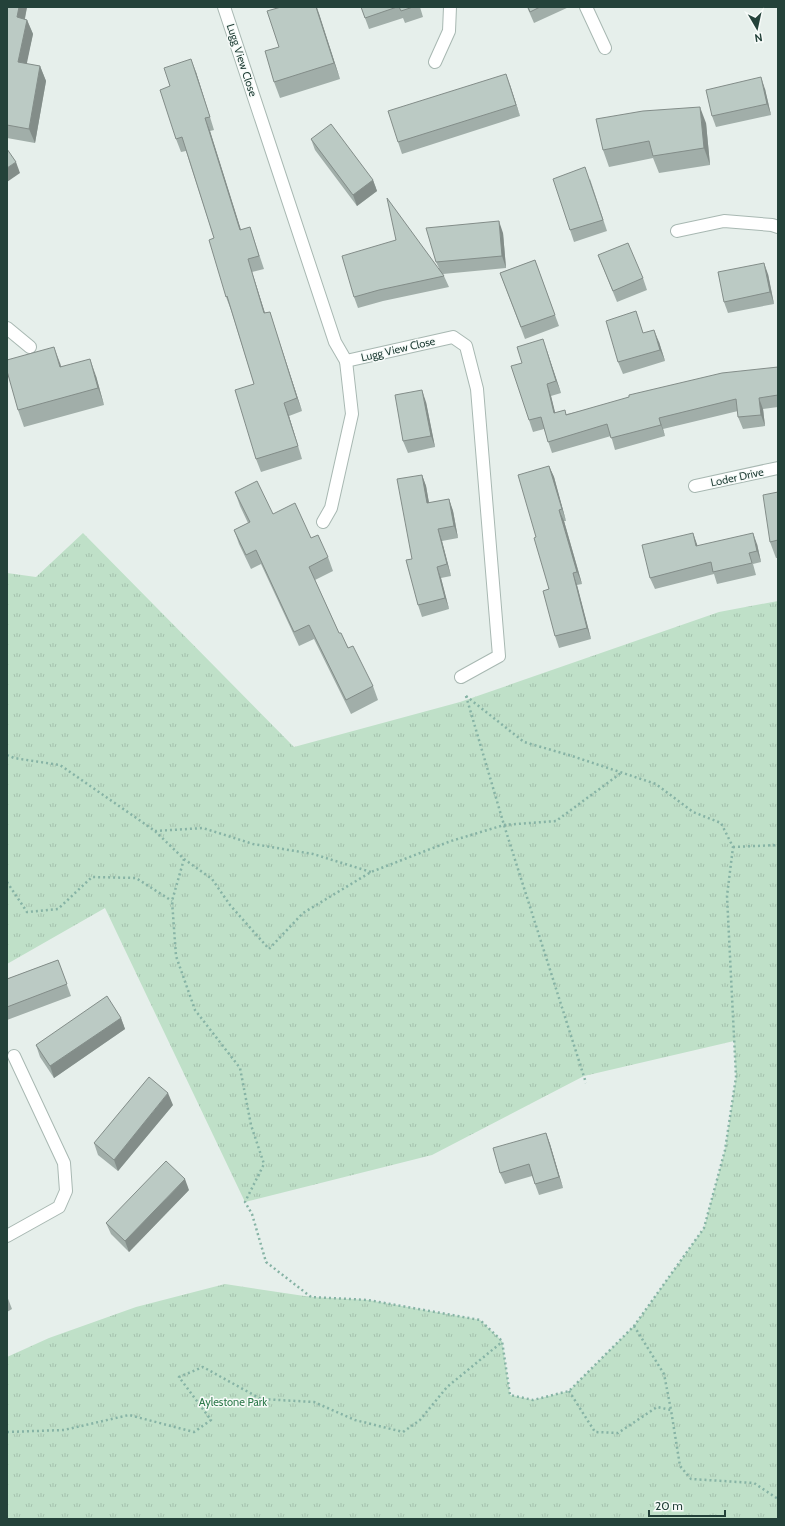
<svg xmlns="http://www.w3.org/2000/svg" width="785" height="1526" viewBox="0 0 785 1526" font-family="Cabin,sans-serif">
  <style>
    .grass { fill: url(#grass-tufts) }
    .lines { fill: none; stroke-linecap: round; stroke-linejoin: round }
    .minor-casing { stroke: #a8b8b2; stroke-width: 14 }
    .path { stroke: #86b3a5; stroke-width: 2.5; stroke-dasharray: 2 3; stroke-linecap: butt }
    .minor { stroke: #fff; stroke-width: 12 }
    .wall { fill: #a1aea9 }
    .shaded-wall { fill: #838d89 }
    .building { fill: #bbcac4; stroke: #838d89 }
    .labels { text-anchor: middle; dominant-baseline: central; stroke-width: 3; stroke-linejoin: round; paint-order: stroke }
    .street-label { font-size: 11px; fill: #24423a; stroke: #f7fbf9 }
    .park-label { font-size: 11px; fill: #2d7a4b; stroke: #f7fbf9 }
  </style>
  <defs>
    <pattern id="grass-tufts" width="24" height="20" patternUnits="userSpaceOnUse"><rect width="24" height="20" fill="#bfe0c8"/><path d="M3 7l-1-3M5 7V3M7 7l1-3M15 17l-1-3M17 17v-4M19 17l1-3" fill="none" stroke="#a4c1ad"/></pattern>
  </defs>
  <rect width="100%" height="100%" fill="#e6efeb"/>
  <path class="grass" d="M83 533 294 747 460 702 719 612 778 601V1519H7V1357L49 1338 136 1307 225 1284 311 1297 368 1300 480 1320 502 1341 510 1395 533 1400 569 1391 634 1326 704 1228 725 1150 736 1077 734 1041 584 1076 432 1155 245 1202 105 908 7 964V573L36 577Z"/>
  <g class="lines">
    <defs>
      <g id="minor">
        <path d="M224 7 335 342 346 361 453 337 466 346 477 389 499 656 461 677"/>
        <path d="M586 7 605 48"/>
        <path d="M435 62 449 31 450 7"/>
        <path d="M677 231 724 221 772 225 778 227"/>
        <path d="M7 328 30 347"/>
        <path d="M695 486 778 468"/>
        <path d="M323 522 331 508 352 414 346 361"/>
        <path d="M7 1236 59 1207 66 1191 64 1163 14 1056"/>
      </g>
    </defs>
    <use href="#minor" class="minor-casing"/>
    <g class="path">
      <path d="M466 696 504 825 586 1083"/>
      <path d="M7 755 14 758 60 765 155 831 184 859 212 879 230 905 269 949 303 913 371 872 451 841 504 825 556 821 621 773"/>
      <path d="M155 831 203 828 253 844 313 854 371 872"/>
      <path d="M733 847 778 845"/>
      <path d="M184 859 172 901 176 956 195 1010 240 1068 251 1125 264 1164 245 1202 252 1214 266 1262 311 1297 368 1300 480 1320 502 1341 510 1395 533 1400 569 1391 634 1326 704 1228 725 1150 736 1077 727 896 733 847 721 823 693 812 656 784 572 756 524 742 466 696"/>
      <path d="M7 882 27 912 58 909 92 877 136 878 172 901"/>
      <path d="M634 1326 664 1374 671 1410"/>
      <path d="M569 1391 595 1432 618 1433 657 1407 671 1410 680 1466 691 1479 754 1483 778 1499"/>
      <path d="M7 1432 64 1430 129 1415 194 1432 211 1420 179 1377 203 1367 261 1399 314 1402 355 1420 403 1432 420 1420 447 1387 502 1342"/>
    </g>
    <use href="#minor" class="minor"/>
  </g>
  <g class="wall">
    <path d="M7 7H27L25 19 27 20 33 34 26 64 40 66 46 81 35 143 7 138Z"/>
    <path d="M281 7H317L340 79 280 98 274 82 279 47Z"/>
    <path d="M361 7H420L423 17 405 23 403 18 369 29Z"/>
    <path d="M527 7H569L534 23Z"/>
    <path d="M196 72 214 130 210 131 241 230 250 227 264 269 252 272 265 313 270 312 274 325 302 411 289 416 302 459 261 472 256 459 254 384 231 310 226 297 214 238 186 151 181 152 176 139 170 86Z"/>
    <path d="M510 85 520 116 402 154 398 142Z"/>
    <path d="M765 89 771 115 716 127 712 116Z"/>
    <path d="M706 123 710 165 659 173 653 158 609 167 603 150Z"/>
    <path d="M311 139 373 180 377 191 357 206 315 150Z"/>
    <path d="M590 179 607 231 574 242 570 230Z"/>
    <path d="M503 233 506 268 443 274 444 276 449 287 383 301 358 308 354 297 439 268 436 262Z"/>
    <path d="M598 255 643 278 647 290 617 302Z"/>
    <path d="M535 260 559 326 525 339 500 273Z"/>
    <path d="M768 274 774 304 728 313 724 302Z"/>
    <path d="M636 311 643 333 659 342 665 361 623 374 618 362Z"/>
    <path d="M547 351 561 393 551 396 555 413 567 414 778 367V407L763 409 765 426 743 429 738 417V411L663 429 665 436 615 450 611 436 552 453 544 429 533 432 529 420 522 363Z"/>
    <path d="M60 363 61 367 96 376 104 405 24 427 18 410Z"/>
    <path d="M426 402 435 447 408 453 403 441Z"/>
    <path d="M549 466 554 477 566 521H564L582 584 577 585 591 639 559 648 555 636 549 589 536 537Z"/>
    <path d="M422 475 426 486 429 503 449 499 453 511 458 538 442 541 451 576 441 578 449 609 422 617 418 605 412 559Z"/>
    <path d="M235 492 273 514 311 538 328 557 333 571 315 580 339 633 373 686 378 700 351 714 314 639 299 646 261 564 251 569 239 544 234 530 248 523 240 506Z"/>
    <path d="M778 492V558H776L770 542Z"/>
    <path d="M757 544 761 562 753 564 756 575 717 584 714 574 655 589 650 578 697 546Z"/>
    <path d="M58 960 71 996 7 1020V979Z"/>
    <path d="M121 1018 125 1029 54 1078 40 1057 36 1045Z"/>
    <path d="M173 1105 118 1171 98 1155 94 1143Z"/>
    <path d="M546 1133 550 1144 563 1188 539 1195 532 1176 505 1184 500 1173Z"/>
    <path d="M189 1190 129 1252 111 1234 106 1223Z"/>
    <path d="M7 1296 12 1309 7 1312Z"/>
  </g>
  <g class="shaded-wall">
    <path d="M19 7H27L22 32 17 17Z"/>
    <path d="M316 7 319 14 340 79 334 63Z"/>
    <path d="M27 20 33 34 24 77 18 62Z"/>
    <path d="M191 59 196 72 214 130 210 117Z"/>
    <path d="M40 66 46 81 35 143 29 129Z"/>
    <path d="M506 74 510 85 520 116 516 105Z"/>
    <path d="M761 77 765 89 771 115 767 104Z"/>
    <path d="M700 107 706 123 710 165 704 148Z"/>
    <path d="M205 118 210 131 245 243 240 230Z"/>
    <path d="M16 162 20 173 7 182V168Z"/>
    <path d="M373 180 377 191 357 206 353 195Z"/>
    <path d="M499 221 503 233 506 268 502 256Z"/>
    <path d="M248 259 252 272 269 326 264 313Z"/>
    <path d="M764 263 768 274 774 304 770 292Z"/>
    <path d="M270 312 274 325 302 411 297 398Z"/>
    <path d="M654 330 659 342 665 361 660 350Z"/>
    <path d="M543 339 561 393 556 381Z"/>
    <path d="M54 347 60 363 66 384 60 367Z"/>
    <path d="M90 359 96 376 104 405 98 388Z"/>
    <path d="M547 384 551 396 558 424 554 413Z"/>
    <path d="M422 390 426 402 435 447 431 436Z"/>
    <path d="M759 398 763 409 765 426 761 415Z"/>
    <path d="M284 403 289 416 302 459 298 446Z"/>
    <path d="M659 418 663 429 665 436 661 425Z"/>
    <path d="M549 466 554 477 566 521 562 509Z"/>
    <path d="M422 475 426 486 431 514 427 503Z"/>
    <path d="M449 499 453 511 458 538 454 526Z"/>
    <path d="M559 510 564 521 582 584 577 572Z"/>
    <path d="M438 529 442 541 451 576 447 564Z"/>
    <path d="M693 533 697 544 700 558 696 546Z"/>
    <path d="M753 533 757 544 761 562 757 551Z"/>
    <path d="M437 567 441 578 449 609 445 598Z"/>
    <path d="M573 573 577 585 591 639 587 628Z"/>
    <path d="M121 1018 125 1029 54 1078 50 1066Z"/>
    <path d="M168 1093 173 1105 118 1171 114 1160Z"/>
    <path d="M546 1133 550 1144 563 1188 559 1177Z"/>
    <path d="M185 1179 189 1190 129 1252 125 1241Z"/>
  </g>
  <g class="building">
    <path d="M7 7H19L17 17 27 20 18 62 40 66 29 129 7 125Z"/>
    <path d="M281 7H316L334 63 274 82 265 51 279 47 267 11Z"/>
    <path d="M361 7H397L365 18Z"/>
    <path d="M399 7H413L401 11Z"/>
    <path d="M528 7H540L530 12Z"/>
    <path d="M191 59 210 117 205 118 240 230 250 227 259 256 248 259 264 313 270 312 297 398 284 403 298 446 256 459 235 390 254 384 227 296 226 297 209 240 214 238 182 137 176 139 160 90 170 86 164 68Z"/>
    <path d="M506 74 516 105 398 142 388 111Z"/>
    <path d="M761 77 767 104 712 116 706 90Z"/>
    <path d="M700 107 704 148 653 156 649 141 603 150 596 119 643 111Z"/>
    <path d="M331 124 373 180 353 195 311 139Z"/>
    <path d="M7 149 16 162 7 168Z"/>
    <path d="M585 167 603 220 570 230 553 179Z"/>
    <path d="M387 198 444 276 379 290 354 297 342 256 396 240Z"/>
    <path d="M499 221 502 256 436 262 426 228Z"/>
    <path d="M628 243 643 278 613 291 598 255Z"/>
    <path d="M535 260 555 315 521 327 500 273Z"/>
    <path d="M764 263 770 292 724 302 718 272Z"/>
    <path d="M636 311 643 333 654 330 660 350 618 362 606 321Z"/>
    <path d="M543 339 556 381 547 384 554 413 565 410 566 415 629 397V395L722 373 778 367V395L759 398 761 415 738 417 736 399 659 418 661 425 611 438 607 424 548 442 541 417 529 420 511 366 522 363 517 347Z"/>
    <path d="M54 347 60 367 90 359 98 388 18 410 7 371V360Z"/>
    <path d="M422 390 431 436 403 441 395 395Z"/>
    <path d="M549 466 562 509 559 510 577 572 573 573 587 628 555 636 543 591 549 589 534 538 536 537 518 475Z"/>
    <path d="M422 475 427 503 449 499 454 526 438 529 447 564 437 567 445 598 418 605 406 560 412 559 397 479Z"/>
    <path d="M257 481 273 514 295 503 311 538 318 535 328 557 309 567 339 633H341L348 648 353 646 373 686 346 700 309 625 294 632 256 550 246 555 234 530 250 522 235 492Z"/>
    <path d="M778 492V540L770 542 763 495Z"/>
    <path d="M693 533 696 546 753 533 757 551 749 553 752 563 713 572 711 562 650 578 642 545Z"/>
    <path d="M58 960 67 984 7 1007V979Z"/>
    <path d="M107 996 121 1018 50 1066 36 1045Z"/>
    <path d="M149 1077 168 1093 114 1160 94 1143Z"/>
    <path d="M546 1133 559 1177 535 1184 529 1164 500 1173 493 1148Z"/>
    <path d="M166 1161 185 1179 125 1241 106 1223Z"/>
  </g>
  <g class="labels">
    <g class="street-label">
      <text transform="translate(242 60) rotate(72)">Lugg View Close</text>
      <text transform="translate(398 349) rotate(-13)">Lugg View Close</text>
      <text transform="translate(737 477) rotate(-12)">Loder Drive</text>
    </g>
    <g class="park-label">
      <text x="233" y="1402">Aylestone Park</text>
    </g>
  </g>
  <rect width="785" height="1526" fill="none" stroke="#24423a" stroke-width="16"/>
  <g transform="translate(757 28) rotate(171)" stroke="#f7fbf9" stroke-width="3" paint-order="stroke">
  <path d="M0-3L7 15L0 10L-7 15Z" fill="#24423a"/>
  <text y="-6" font-size="11" font-weight="bold" text-anchor="middle" fill="#24423a">N</text>
  </g>
  <path d="M649 1510v6h76v-6" fill="none" stroke="#24423a" stroke-width="2"/>
  <text x="655" y="1510" font-size="12" fill="#24423a" stroke="#f7fbf9" stroke-width="3" paint-order="stroke">20 m</text>
</svg>
